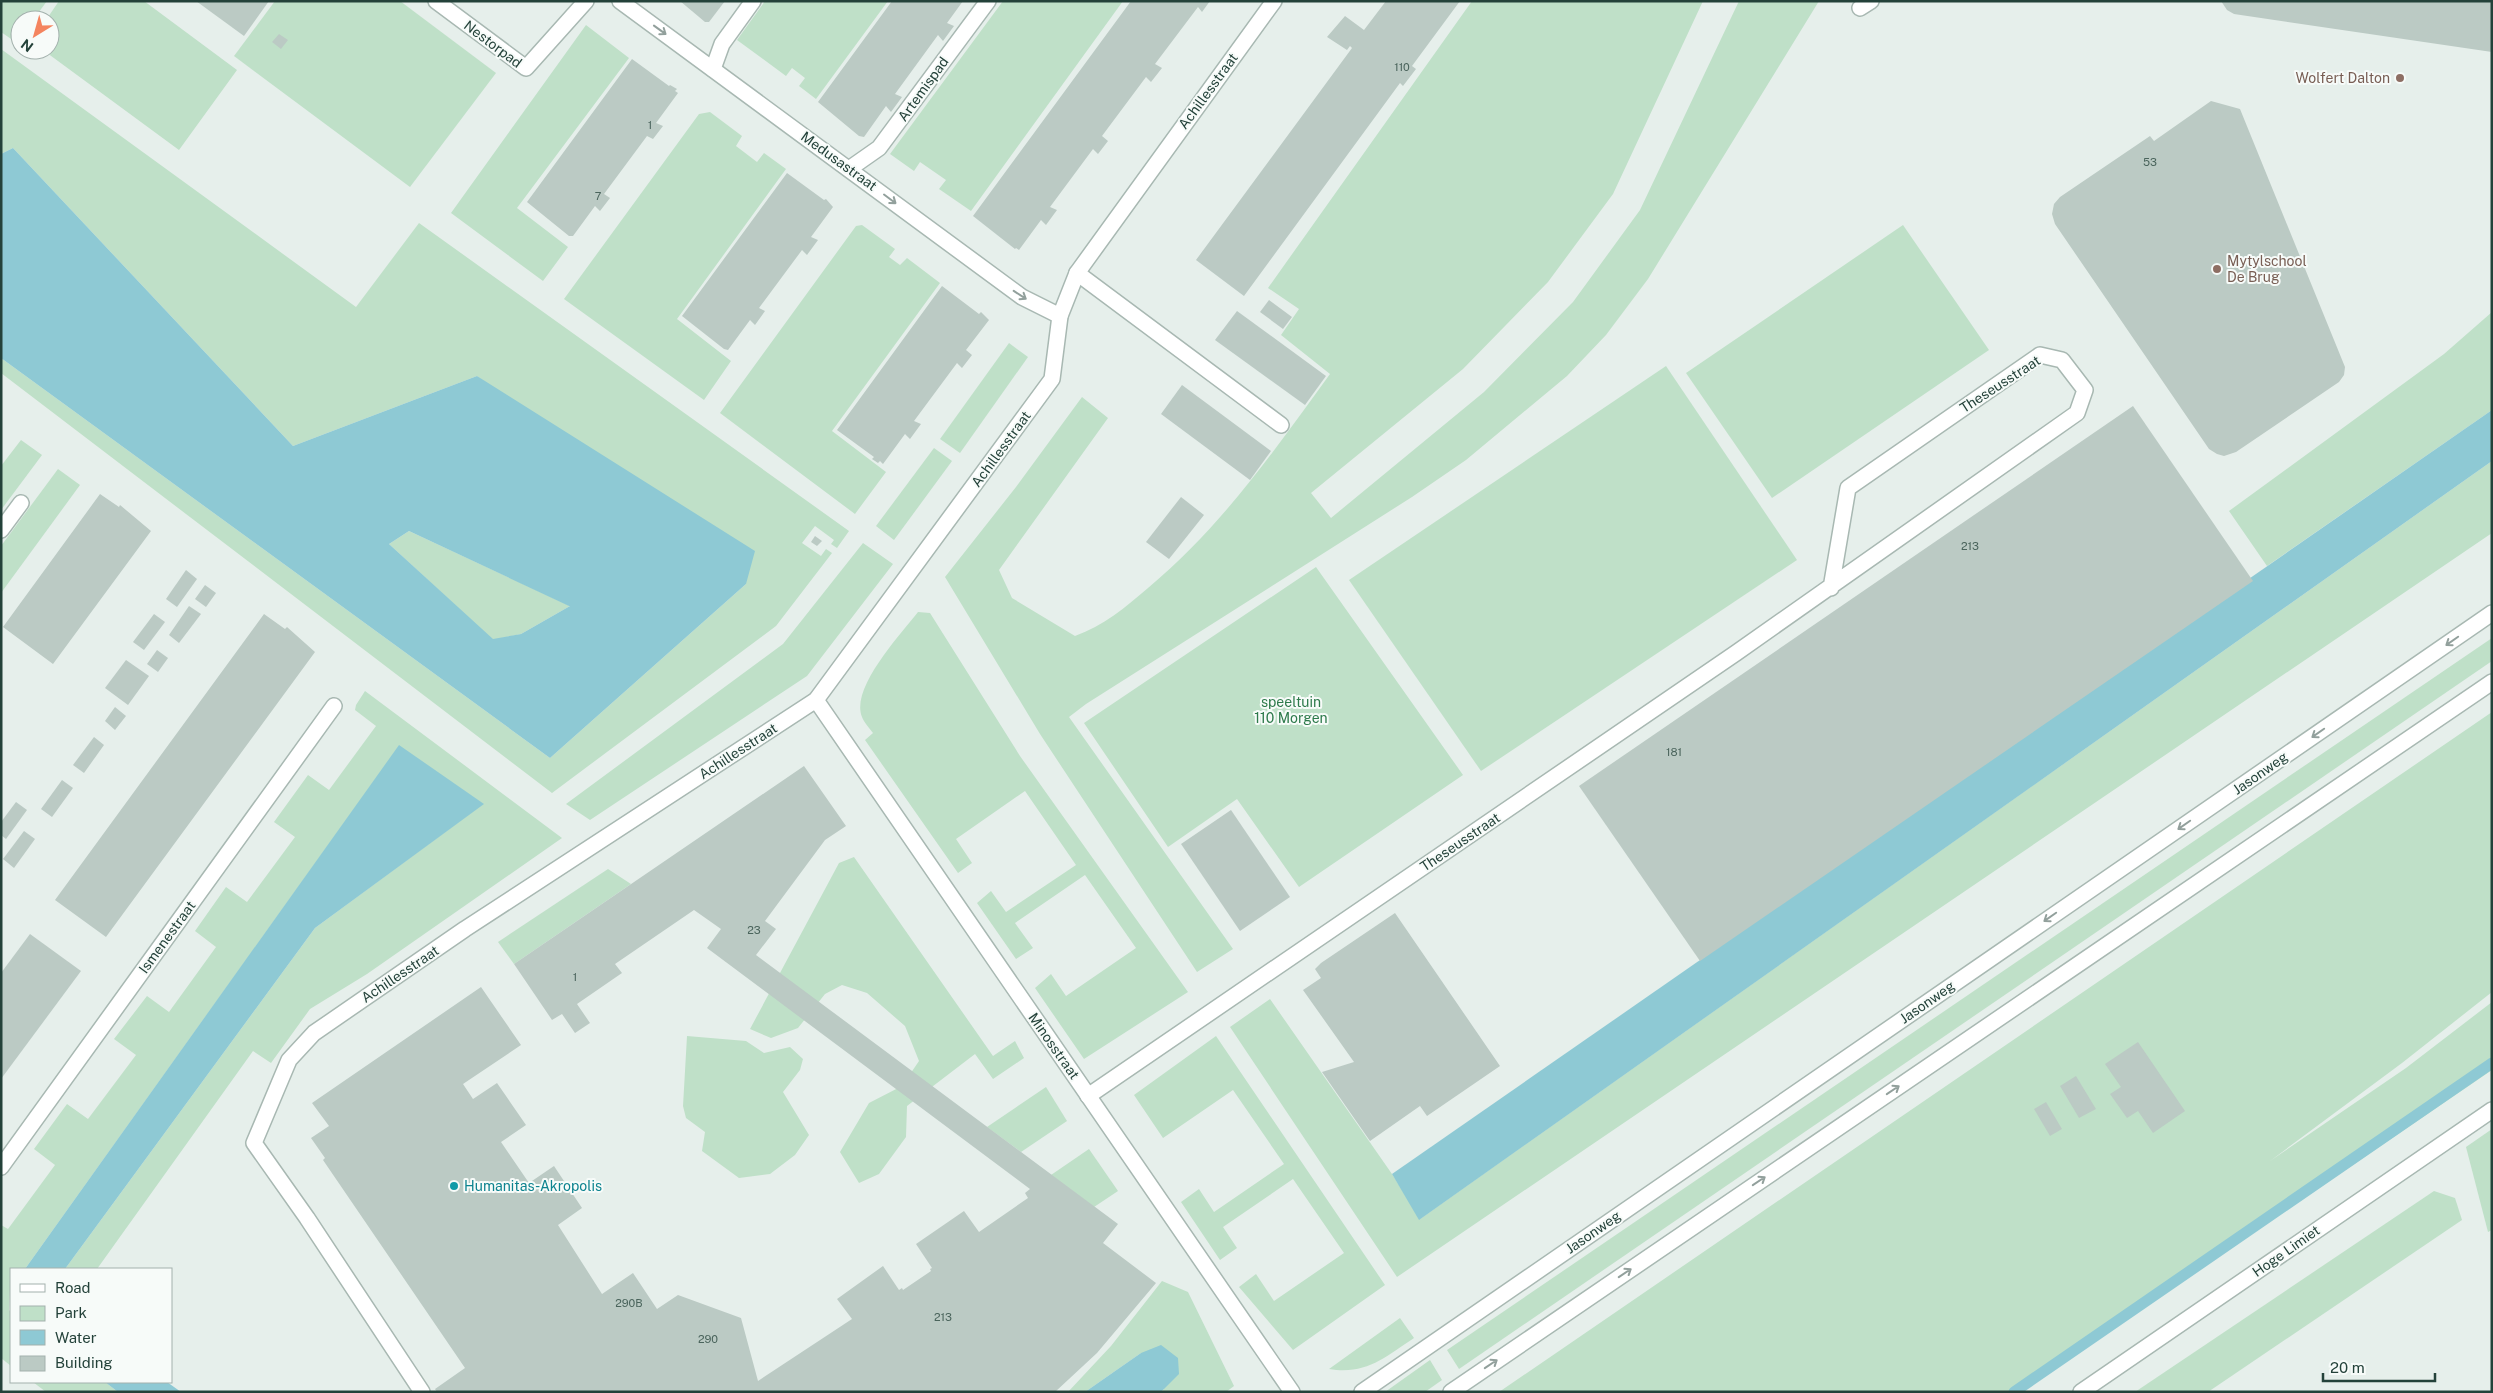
<svg xmlns="http://www.w3.org/2000/svg" width="2493" height="1393" viewBox="0 0 2493 1393" font-family="'Public Sans',sans-serif">
  <style>
    .green { fill: #bfe0c8 }
    .water { fill: #8ec9d4; fill-rule: evenodd }
    .lines { fill: none; stroke-linecap: round; stroke-linejoin: round }
    .stream { stroke: #8ec9d4; stroke-width: 11 }
    .building { fill: #bbcac4 }
    .service-casing { stroke: #a8b8b2; stroke-width: 18 }
    .pedestrian-casing { stroke: #a8b8b2; stroke-width: 18 }
    .minor-casing { stroke: #a8b8b2; stroke-width: 18 }
    .tertiary-casing { stroke: #a8b8b2; stroke-width: 18 }
    .service { stroke: #fff; stroke-width: 15 }
    .pedestrian { stroke: #fff; stroke-width: 15 }
    .minor { stroke: #fff; stroke-width: 15 }
    .tertiary { stroke: #fff; stroke-width: 15 }
    .oneway { stroke: #92a09c }
    .education-dot { fill: #8d6e63; stroke: #f7fbf9; stroke-width: 2 }
    .culture-dot { fill: #0f9aa8; stroke: #f7fbf9; stroke-width: 2 }
    .labels { text-anchor: middle; dominant-baseline: central; stroke-width: 4; stroke-linejoin: round; paint-order: stroke }
    .number-label { font-size: 11px; fill: #4a645c }
    .street-label { font-size: 14px; fill: #24423a; stroke: #f7fbf9 }
    .education-label { font-size: 14px; fill: #785e54; stroke: #f7fbf9; text-anchor: end }
    .park-label { font-size: 14px; fill: #2d7a4b; stroke: #f7fbf9 }
    .culture-label { font-size: 14px; fill: #0d838f; stroke: #f7fbf9; text-anchor: start }
  </style>
  <rect width="100%" height="100%" fill="#e6efeb"/>
  <g class="green">
    <path d="M1 1H47L33 20H20V38L17 43 1 32Z"/>
    <path d="M59 1H144L237 70 179 150 43 50H50V20H46Z"/>
    <path d="M275 1H400L496 73 410 187 234 56Z"/>
    <path d="M765 1H888L816 99 799 86 805 78 792 68 786 76 737 40Z"/>
    <path d="M1003 1H1123L971 211 939 189 946 180 920 162 914 171 890 154Z"/>
    <path d="M1472 1H1703L1613 194 1548 282 1463 369 1311 493 1331 518 1484 392 1573 302 1640 210 1739 1H1819L1648 279 1606 335 1567 376 1466 460 1412 497 1086 704 1069 717 1233 949 1197 972 1040 734 945 577 1016 487 1082 397 1108 418 999 570 1012 598 1075 636C1103 626 1126 607 1148 588 1222 526 1274 451 1330 374L1281 335 1299 309 1268 288Z"/>
    <path d="M586 25 629 58 517 208 568 247 543 281 451 213Z"/>
    <path d="M1 49 356 307 419 223 849 531 837 548 831 544 834 540 815 526 802 543 821 556 826 549 832 553 776 626 552 793 1 373V358L550 758 746 584 477 376 293 446 13 148 1 154Z"/>
    <path d="M710 112 742 136 736 146 757 162 764 153 786 169 677 319 731 361 704 400 564 299 699 114Z"/>
    <path d="M862 225 895 249 889 257 900 265 907 258 940 283 832 431 886 472 855 514 720 413 856 226Z"/>
    <path d="M1903 225 1989 350 1772 498 1686 373Z"/>
    <path d="M2492 312V410L2267 566 2229 511 2444 354Z"/>
    <path d="M1009 343 1028 357 960 453 940 439Z"/>
    <path d="M1666 366 1797 560 1481 771 1349 580Z"/>
    <path d="M21 440 42 455 1 510V466Z"/>
    <path d="M934 448 952 461 894 540 876 526Z"/>
    <path d="M2492 461V533L1397 1277 1230 1027 1270 999 1392 1174 1420 1219Z"/>
    <path d="M58 469 80 485 1 593V546Z"/>
    <path d="M409 531 570 606 521 634 493 640 389 544Z"/>
    <path d="M863 543 893 564 807 676 590 820 566 804 783 644Z"/>
    <path d="M1316 567 1463 775 1299 887 1237 799 1168 847 1084 723Z"/>
    <path d="M918 612 930 613 1020 756 1188 992 1084 1059 1035 988 1051 974 1066 996 1136 948 1085 875 1015 923 1033 948 1016 959 977 903 991 891 1006 912 1076 865 1025 791 956 839 972 863 958 873 865 740 873 733C869 728 864 722 862 717 850 688 901 634 918 612Z"/>
    <path d="M2492 638V661L1459 1369 1447 1350Z"/>
    <path d="M365 691 562 838 367 974 310 1009 271 1063 253 1051 97 1269H65L315 928 483 804 399 746 25 1269H11L9 1310 11 1312V1366L1 1358V1225L8 1229 55 1165 34 1149 67 1104 88 1119 136 1055 114 1039 147 996 169 1012 216 947 195 931 226 887 247 902 295 837 274 822 308 775 329 790 376 726 355 710 356 705Z"/>
    <path d="M2492 712V992L2402 1063 2270 1161 2406 1068 2492 1002V1070L2020 1392H1499Z"/>
    <path d="M854 857 993 1056 1015 1041 1024 1058 993 1079 975 1054 907 1106 906 1137 879 1174 859 1183 840 1152 869 1103 902 1086 919 1061 905 1026 867 993 842 985 825 994 798 1028 771 1038 750 1029 839 863Z"/>
    <path d="M608 869 631 884 514 964 498 942Z"/>
    <path d="M687 1036 746 1041 764 1053 790 1047 803 1059 800 1070 783 1092 809 1135 795 1155 770 1174 739 1178 702 1151 705 1132 686 1118 683 1106Z"/>
    <path d="M1216 1036 1385 1285 1293 1350 1239 1287 1256 1274 1274 1301 1344 1253 1293 1179 1223 1227 1237 1248 1220 1260 1181 1202 1199 1189 1214 1212 1284 1164 1233 1090 1163 1138 1134 1095Z"/>
    <path d="M1046 1087 1067 1121 1021 1152 987 1127Z"/>
    <path d="M2492 1129V1230L2488 1232 2466 1147Z"/>
    <path d="M1089 1149 1118 1191 1094 1207 1051 1175Z"/>
    <path d="M2434 1191 2455 1198 2462 1220 2208 1392H2135Z"/>
    <path d="M1162 1281 1188 1292 1234 1386 1226 1392H1161L1164 1389 1141 1353 1085 1392H1068L1111 1346Z"/>
    <path d="M1400 1318 1414 1338C1384 1358 1366 1375 1329 1369Z"/>
    <path d="M1430 1360 1442 1380 1425 1392H1385Z"/>
    <path d="M33 1382H105L118 1392H46Z"/>
  </g>
  <g class="water">
    <path d="M13 148 293 446 477 376 755 551 746 584 550 758 1 358V154ZM409 531 569 606H570L521 634 493 639 389 544Z"/>
    <path d="M2492 410V461L1419 1220 1392 1174Z"/>
    <path d="M399 745 484 804 315 928 65 1269H25Z"/>
    <path d="M1161 1345 1178 1358 1179 1374 1161 1392H1085L1141 1353Z"/>
    <path d="M105 1382H167L181 1392H118Z"/>
  </g>
  <g class="lines">
    <path class="stream" d="M2014 1392 2492 1063"/>
  </g>
  <g class="building">
    <path d="M196 1H269L244 36Z"/>
    <path d="M680 1H725L709 22H705Z"/>
    <path d="M892 1H963L947 23 954 26 943 41 938 35 895 94 902 97 891 112 886 106 864 137 859 136 818 102Z"/>
    <path d="M1131 1H1210L1202 12 1198 7 1155 64 1162 68 1151 82 1146 77 1102 136 1108 141 1098 154 1093 149 1050 207 1057 210 1046 225 1041 220 1019 250 1016 248 1015 249 973 216Z"/>
    <path d="M1386 1H1460L1412 66 1416 69 1403 86 1400 83 1244 296 1196 260 1352 48 1350 46 1347 50 1327 37 1345 16 1364 30Z"/>
    <path d="M2221 1H2492V52L2234 14 2227 10Z"/>
    <path d="M279 34 288 40 281 49 272 42Z"/>
    <path d="M632 59 669 86 670 85 677 89 675 91 678 93 656 123 663 126 653 139 647 136 604 194 610 198 600 211 595 206 573 236H569L527 202Z"/>
    <path d="M2211 101 2240 109 2345 367 2344 375 2339 382 2236 452 2224 456 2217 454 2209 449 2055 224 2052 214 2054 204 2060 197 2150 136 2154 141Z"/>
    <path d="M787 173 824 200 826 199 833 207 811 237 818 240 807 255 802 250 759 308 765 311 755 325 750 320 728 350 724 349 682 316Z"/>
    <path d="M942 286 979 314 981 312 989 320 966 350 972 355 962 368 957 363 914 421 921 424 910 439 905 434 883 464 880 461 878 463 872 459 874 457 837 430Z"/>
    <path d="M1269 300 1292 317 1283 329 1260 312Z"/>
    <path d="M1237 311 1326 376 1305 405 1215 340Z"/>
    <path d="M1182 385 1271 451 1250 480 1161 414Z"/>
    <path d="M2133 406 2253 581 1700 961 1579 786Z"/>
    <path d="M100 494 119 507 120 505 151 531 53 664 3 627Z"/>
    <path d="M1181 497 1204 515 1169 559 1146 542Z"/>
    <path d="M815 536 822 541 817 546 811 542Z"/>
    <path d="M186 570 197 579 177 607 166 599Z"/>
    <path d="M205 585 216 593 206 607 195 599Z"/>
    <path d="M189 606 201 614 179 643 169 635Z"/>
    <path d="M154 614 165 622 144 650 133 642Z"/>
    <path d="M264 614 285 629 287 627 315 652 106 937 55 900Z"/>
    <path d="M157 650 168 658 158 672 147 664Z"/>
    <path d="M126 660 149 676 128 705 105 688Z"/>
    <path d="M115 707 126 716 115 730 105 721Z"/>
    <path d="M94 737 104 745 84 773 73 765Z"/>
    <path d="M804 766 846 826 825 840 765 921 776 929 756 955 1118 1224 1103 1243 1156 1283 1097 1353 1055 1392H437L435 1389 465 1368 323 1160 325 1158 311 1138 329 1126 312 1103 481 987 521 1045 463 1084 473 1099 497 1083 526 1125 501 1142 529 1183 554 1166 582 1208 558 1225 602 1294 633 1273 657 1309 678 1295 741 1318 758 1381 852 1319 837 1299 883 1266 899 1290 902 1288 903 1290 931 1271 930 1269 932 1268 916 1244 964 1211 979 1232 1028 1198 1025 1193 1030 1189 707 948 721 929 694 910 615 964 622 973 577 1004 590 1023 575 1033 562 1014 552 1020 514 964Z"/>
    <path d="M62 780 73 788 52 817 41 809Z"/>
    <path d="M16 802 27 810 6 839 1 835V822Z"/>
    <path d="M1231 810 1290 897 1240 931 1181 844Z"/>
    <path d="M24 831 35 839 14 868 3 859Z"/>
    <path d="M1395 913 1500 1066 1427 1116 1420 1106 1370 1141 1322 1072 1354 1062 1303 990 1321 978 1315 969 1321 963Z"/>
    <path d="M30 934 81 971 1 1079V973Z"/>
    <path d="M2138 1042 2185 1111 2153 1133 2138 1111 2127 1118 2110 1094 2121 1087 2105 1064Z"/>
    <path d="M2076 1076 2096 1109 2079 1118 2060 1086Z"/>
    <path d="M2046 1102 2062 1129 2050 1136 2034 1109Z"/>
  </g>
  <g class="lines">
    <defs>
      <g id="service">
        <path d="M1860 8 1871 1"/>
        <path d="M1077 273 1281 425"/>
      </g>
      <g id="pedestrian">
        <path d="M713 69 722 44 753 1"/>
        <path d="M849 169 879 148 988 1"/>
      </g>
      <g id="minor">
        <path d="M436 1 526 68 586 1"/>
        <path d="M620 1 1022 297 1060 316"/>
        <path d="M1 530 21 503"/>
        <path d="M816 700 1292 1392"/>
        <path d="M1088 1096 1736 653 2077 413 2085 390 2062 360 2040 355 1848 488 1831 588"/>
        <path d="M1 1167 334 706"/>
        <path d="M422 1392 307 1218 254 1143 289 1060 314 1033 465 929 816 700 1052 379 1060 316 1077 273 1274 1"/>
        <path d="M2081 1392 2492 1110"/>
      </g>
      <g id="tertiary">
        <path d="M1362 1392 2492 613"/>
        <path d="M1451 1392 2492 682"/>
      </g>
    </defs>
    <use href="#service" class="service-casing"/>
    <use href="#pedestrian" class="pedestrian-casing"/>
    <use href="#minor" class="minor-casing"/>
    <use href="#tertiary" class="tertiary-casing"/>
    <use href="#service" class="service"/>
    <use href="#pedestrian" class="pedestrian"/>
    <use href="#minor" class="minor"/>
    <use href="#tertiary" class="tertiary"/>
  </g>
  <defs><path id="oneway-shaft" d="M-6 0H5M1.5-3L5.5 0L1.5 3" fill="none" stroke-width="1.6" stroke-linecap="round" stroke-linejoin="round" transform="scale(1.25)"/></defs>
  <g class="oneway">
    <use href="#oneway-shaft" transform="translate(660 30) rotate(36)"/>
    <use href="#oneway-shaft" transform="translate(890 199) rotate(37)"/>
    <use href="#oneway-shaft" transform="translate(1020 295) rotate(33)"/>
    <use href="#oneway-shaft" transform="translate(2452 641) rotate(145)"/>
    <use href="#oneway-shaft" transform="translate(2318 733) rotate(145)"/>
    <use href="#oneway-shaft" transform="translate(2184 825) rotate(145)"/>
    <use href="#oneway-shaft" transform="translate(2050 917) rotate(145)"/>
    <use href="#oneway-shaft" transform="translate(1893 1090) rotate(-34)"/>
    <use href="#oneway-shaft" transform="translate(1759 1181) rotate(-34)"/>
    <use href="#oneway-shaft" transform="translate(1625 1273) rotate(-34)"/>
    <use href="#oneway-shaft" transform="translate(1491 1364) rotate(-34)"/>
  </g>
  <g class="education-dot">
    <circle cx="2400" cy="78" r="5"/>
    <circle cx="2217" cy="269" r="5"/>
  </g>
  <circle class="culture-dot" cx="454" cy="1186" r="5"/>
  <g class="labels">
    <g class="number-label">
      <text x="1402" y="67">110</text>
      <text x="650" y="125">1</text>
      <text x="2150" y="162">53</text>
      <text x="598" y="196">7</text>
      <text x="1970" y="546">213</text>
      <text x="1674" y="752">181</text>
      <text x="754" y="930">23</text>
      <text x="575" y="977">1</text>
      <text x="629" y="1303">290B</text>
      <text x="943" y="1317">213</text>
      <text x="708" y="1339">290</text>
    </g>
    <g class="street-label">
      <text transform="translate(493 44) rotate(37)">Nestorpad</text>
      <text transform="translate(923 89) rotate(-54)">Artemispad</text>
      <text transform="translate(1208 91) rotate(-54)">Achillesstraat</text>
      <text transform="translate(839 161) rotate(36)">Medusastraat</text>
      <text transform="translate(2000 384) rotate(-33)">Theseusstraat</text>
      <text transform="translate(1001 449) rotate(-54)">Achillesstraat</text>
      <text transform="translate(738 751) rotate(-33)">Achillesstraat</text>
      <text transform="translate(2260 773) rotate(-35)">Jasonweg</text>
      <text transform="translate(1460 842) rotate(-34)">Theseusstraat</text>
      <text transform="translate(167 937) rotate(-54)">Ismenestraat</text>
      <text transform="translate(400 974) rotate(-34)">Achillesstraat</text>
      <text transform="translate(1927 1002) rotate(-35)">Jasonweg</text>
      <text transform="translate(1054 1046) rotate(55)">Minosstraat</text>
      <text transform="translate(1593 1232) rotate(-35)">Jasonweg</text>
      <text transform="translate(2286 1251) rotate(-35)">Hoge Limiet</text>
    </g>
    <g class="education-label">
      <text x="2390" y="78">Wolfert Dalton</text>
      <text x="2227" y="261" text-anchor="start">Mytylschool<tspan x="2227" dy="16">De Brug</tspan></text>
    </g>
    <g class="park-label">
      <text x="1291" y="702">speeltuin<tspan x="1291" dy="16">110 Morgen</tspan></text>
    </g>
    <g class="culture-label">
      <text x="464" y="1186">Humanitas-Akropolis</text>
    </g>
  </g>
  <rect width="2493" height="1393" fill="none" stroke="#24423a" stroke-width="5"/>
  <rect x="10" y="1268" width="162" height="115" fill="#f7fbf9" stroke="#a3b1ad"/>
  <rect x="20" y="1284" width="25" height="8" fill="#ffffff" stroke="#a3b1ad"/>
  <text x="55" y="1293" font-size="15" fill="#24423a">Road</text>
  <rect x="20" y="1306" width="25" height="15" fill="#bfe0c8" stroke="#a3b1ad"/>
  <text x="55" y="1318" font-size="15" fill="#24423a">Park</text>
  <rect x="20" y="1330" width="25" height="15" fill="#8ec9d4" stroke="#a3b1ad"/>
  <text x="55" y="1343" font-size="15" fill="#24423a">Water</text>
  <rect x="20" y="1356" width="25" height="15" fill="#bbcac4" stroke="#a3b1ad"/>
  <text x="55" y="1368" font-size="15" fill="#24423a">Building</text>
  <g transform="translate(35 35) rotate(217)"><circle r="24" fill="#f7fbf9" stroke="#a3b1ad"/>
  <path d="M0-4L9 19L0 12L-9 19Z" fill="#f4845f"/>
  <text y="-8" font-size="14" font-weight="bold" text-anchor="middle" fill="#24423a">N</text>
  </g>
  <path d="M2323 1373v8h112v-8" fill="none" stroke="#24423a" stroke-width="2.5"/>
  <text x="2330" y="1373" font-size="15" fill="#24423a" stroke="#f7fbf9" stroke-width="4" paint-order="stroke">20 m</text>
</svg>
